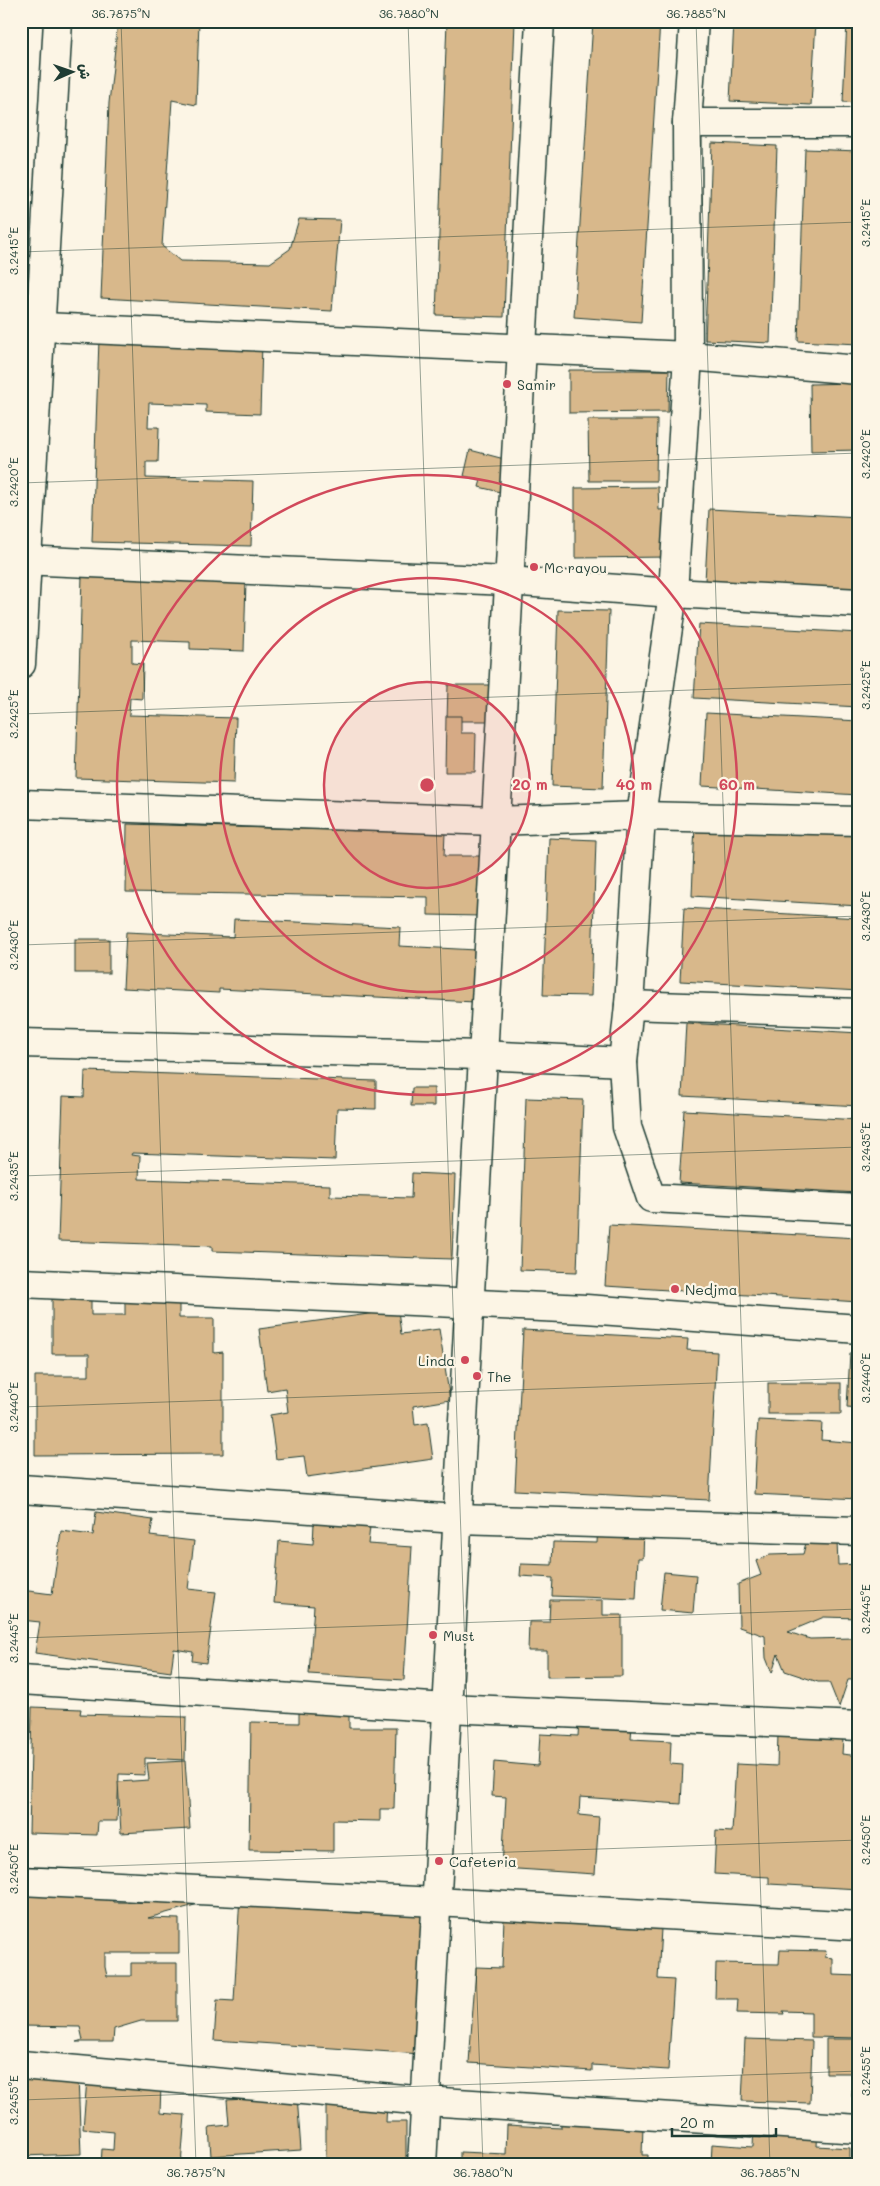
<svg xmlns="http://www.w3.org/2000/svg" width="880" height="2186" viewBox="0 0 880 2186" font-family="Mali,'Playpen Sans Arabic',sans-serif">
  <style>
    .building { fill: #d8b88b; stroke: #1f3d34 }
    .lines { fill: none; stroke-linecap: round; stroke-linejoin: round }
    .minor-casing { stroke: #1f3d34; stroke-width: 31 }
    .minor { stroke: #fcf5e5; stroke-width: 28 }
    .ticks { fill: none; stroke: #1f3d34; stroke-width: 1; stroke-opacity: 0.45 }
    .ring { fill: none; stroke: #d1495b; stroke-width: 2.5 }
    .poi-dot { fill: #d1495b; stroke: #fcf5e5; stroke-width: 2 }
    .labels { text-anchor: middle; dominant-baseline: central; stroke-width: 4.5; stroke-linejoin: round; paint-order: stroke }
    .poi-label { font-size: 14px; fill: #1f3d34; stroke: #fcf5e5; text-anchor: start }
    .centre { fill: #d1495b; stroke: #fcf5e5; stroke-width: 2.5 }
    .ring-label { font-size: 15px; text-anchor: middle; font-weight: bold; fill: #d1495b; stroke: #fcf5e5; stroke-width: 4.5; stroke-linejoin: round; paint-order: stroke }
    .neatline { fill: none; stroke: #1f3d34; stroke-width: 2 }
    .ticks-label { font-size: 12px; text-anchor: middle; fill: #1f3d34 }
  </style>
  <rect width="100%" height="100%" fill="#fcf5e5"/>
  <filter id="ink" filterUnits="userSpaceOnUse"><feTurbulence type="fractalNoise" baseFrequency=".02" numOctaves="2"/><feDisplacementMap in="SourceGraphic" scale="10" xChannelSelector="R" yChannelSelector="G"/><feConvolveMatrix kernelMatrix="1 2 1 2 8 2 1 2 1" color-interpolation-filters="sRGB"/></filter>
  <g filter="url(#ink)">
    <g class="building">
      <path d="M118 21H199L196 105 172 100 162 246 180 261 270 263 290 249 299 219 340 220 332 311 101 298 109 103Z"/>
      <path d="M447 21H515L504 317 436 315Z"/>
      <path d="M593 21H660L641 322 574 317Z"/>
      <path d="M734 21H816L811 105 730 101Z"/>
      <path d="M847 21H859V103L843 102Z"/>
      <path d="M712 143 777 146 770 343 705 340Z"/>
      <path d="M805 149 859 151V344L798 341Z"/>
      <path d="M99 339 262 343 260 414 206 412V405L149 403 148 427H159L158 462H146V478L253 481 251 546 92 542Z"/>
      <path d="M569 370H669L668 412 569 413Z"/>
      <path d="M859 383V450L811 451 810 384Z"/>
      <path d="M588 420H657L656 481H589Z"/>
      <path d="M470 450 508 460 500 492 479 487 481 480 464 476Z"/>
      <path d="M658 487 659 510 670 509V557L575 558V488Z"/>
      <path d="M709 509 859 517V590L705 581Z"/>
      <path d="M82 575 246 580 244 651 190 649V642L132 640V663L143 664 142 699 130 698 129 715 236 718 234 783 76 778Z"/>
      <path d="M558 610 609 611 603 788 552 786Z"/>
      <path d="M699 624 859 633V707L694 698Z"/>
      <path d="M448 685H490L489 721H447Z"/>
      <path d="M706 713 859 721V795L702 786Z"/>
      <path d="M446 716H461V733H476L475 772H445Z"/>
      <path d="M695 823 859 832V906L692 896Z"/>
      <path d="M127 824 445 833 444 856H482L481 916 428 915V897L126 892Z"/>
      <path d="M549 838 596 840 591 996 543 995Z"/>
      <path d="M684 908 859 918V991L680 981Z"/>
      <path d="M234 919 400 927 399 946 477 950 475 1002 219 989V993L123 988 126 932 233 937Z"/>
      <rect x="75" y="939" width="34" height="34"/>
      <path d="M686 1023 859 1033V1106L682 1096Z"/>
      <path d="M85 1071 376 1081V1109L337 1108 335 1160 132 1153 131 1155 140 1156 139 1179 330 1185V1196L411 1198 412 1173 455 1175 452 1259 212 1251V1246L58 1241 63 1096 84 1097Z"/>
      <path d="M412 1088H434V1106H411Z"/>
      <path d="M526 1098 583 1100 577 1272 520 1270Z"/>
      <path d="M684 1110 859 1120V1193L679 1183Z"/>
      <path d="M609 1225 859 1238V1302L605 1286Z"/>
      <path d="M52 1298H91V1315H125V1301H179V1318H214V1353L223 1352V1454L35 1455V1376H89V1354H52Z"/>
      <path d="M398 1310 401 1334 439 1329 450 1400 413 1406 415 1425 428 1423 433 1459 307 1477 304 1456 276 1459 270 1415 288 1412 285 1388 267 1391 259 1329Z"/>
      <path d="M523 1330 688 1339 687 1350 717 1352 709 1500 515 1490Z"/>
      <path d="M850 1353H859V1408L847 1407Z"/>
      <rect x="768" y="1383" width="73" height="31"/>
      <path d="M758 1420 822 1423 821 1440 859 1443V1499L754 1494Z"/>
      <path d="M96 1512 153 1520 150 1536 194 1541 188 1589 216 1592 206 1663 192 1661 193 1652 174 1649 171 1672 35 1653 40 1622 21 1620V1590L52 1594 61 1531 93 1535Z"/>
      <path d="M314 1523 370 1527 368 1544 412 1547 404 1680 309 1674 314 1606 274 1603 279 1541 313 1544Z"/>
      <path d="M598 1525 644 1528 643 1558H638L636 1599 552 1596 553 1578 520 1576 521 1564 552 1565 553 1542 597 1543Z"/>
      <path d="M837 1542 838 1565 859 1564V1618L824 1617 788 1632 810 1639 854 1638 855 1656H859V1679L848 1680 839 1707 829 1682H818L785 1671 778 1654 772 1673 766 1658 765 1636 739 1627 738 1584 761 1575 756 1561 770 1555 803 1554 806 1543Z"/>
      <path d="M664 1572 696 1575 693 1613 660 1610Z"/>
      <path d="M550 1600H603V1615H622V1676L547 1677V1651H528L529 1622H549Z"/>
      <path d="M299 1704 349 1705V1728H396L394 1809H380V1821L333 1820V1851L249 1850 251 1722 299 1723Z"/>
      <path d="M32 1707 81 1709 80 1714 186 1717 185 1760 145 1758V1775L119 1774 117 1821H98L97 1835 29 1833Z"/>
      <path d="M579 1720 632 1724 631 1739 671 1741 670 1764 683 1765 681 1804 580 1797 579 1815 599 1817 595 1874 502 1868 506 1797 492 1796 494 1762 538 1766 540 1734 578 1736Z"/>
      <path d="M778 1734 843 1739 842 1754 859 1756V1889L769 1884V1877L714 1874 716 1831 732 1832 736 1764 777 1766Z"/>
      <path d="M185 1761 190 1829 121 1833 118 1782 149 1780 147 1763Z"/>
      <path d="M50 1890 110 1891 113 1902 202 1903 148 1918 179 1919V1953H105V1967L107 1976H131V1963H177V2021H141L114 2029 113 2042H76L83 2040 80 2027 22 2026 21 1898Z"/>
      <path d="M240 1895 430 1908 421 2054 214 2040 217 2000 234 2001Z"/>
      <path d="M504 1918 661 1929 658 1979 674 1980 668 2070 592 2065V2071L469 2063 476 1967 502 1968Z"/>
      <path d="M780 1950 826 1951 825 1957 833 1958V1975L859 1976V2038L811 2037V2012L783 2011 784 2014 737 2013 738 1999H715L716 1963 779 1964Z"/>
      <path d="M745 2039 812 2041 810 2103 742 2101Z"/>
      <path d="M826 2039H859V2097H852V2073H826Z"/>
      <path d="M78 2077 81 2154 21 2156V2079Z"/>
      <path d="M87 2079 161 2085 160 2113 185 2115 181 2165H101L102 2149 113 2150 114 2132 83 2129Z"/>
      <path d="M297 2096 301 2150 211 2156 209 2127 229 2125 227 2100Z"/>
      <path d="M326 2102H387L386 2122H406V2165L326 2163Z"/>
      <path d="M561 2122 643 2126 642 2155H648V2165H460V2152L506 2154 507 2125 561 2128Z"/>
      <path d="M754 2124 818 2128 817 2146 850 2148V2165H711L712 2144 753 2147Z"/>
      <path d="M206 2161 290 2162V2165H206Z"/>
    </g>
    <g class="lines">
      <defs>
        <g id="minor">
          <path d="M694 21 687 123 688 356 673 593 641 816 629 1005 623 1062 627 1127 651 1198 859 1209"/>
          <path d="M687 123H859"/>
          <path d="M21 326 688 356 859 370"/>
          <path d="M21 560 508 581 673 593 859 603"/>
          <path d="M21 664 58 21"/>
          <path d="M21 804 495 821 641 816 859 821"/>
          <path d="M629 1005 859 1013"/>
          <path d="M21 1043 482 1055 623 1062"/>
          <path d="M21 1283 586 1309 859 1329"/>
          <path d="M21 1489 457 1519 859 1531"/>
          <path d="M21 1680 447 1708 859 1726"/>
          <path d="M21 1881 436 1902 859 1926"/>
          <path d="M21 2065 426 2101 859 2129"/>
          <path d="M422 2165 540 21"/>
        </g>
      </defs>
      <use href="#minor" class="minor-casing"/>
      <use href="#minor" class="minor"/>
    </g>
  </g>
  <path class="ticks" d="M121 21 196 2165M408 21 483 2165M696 21 770 2165M21 252 859 222M21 483 859 453M21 714 859 684M21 945 859 916M21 1176 859 1147M21 1407 859 1378M21 1638 859 1609M21 1869 859 1840M21 2100 859 2071"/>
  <circle cx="427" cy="785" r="103" fill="#d1495b" fill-opacity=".12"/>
  <g class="ring">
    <circle cx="427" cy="785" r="103"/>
    <circle cx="427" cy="785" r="207"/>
    <circle cx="427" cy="785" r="310"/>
  </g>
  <g class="poi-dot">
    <circle cx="507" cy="384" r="5"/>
    <circle cx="534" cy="567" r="5"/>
    <circle cx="675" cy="1289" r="5"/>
    <circle cx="465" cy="1360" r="5"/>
    <circle cx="477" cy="1376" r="5"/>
    <circle cx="433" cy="1635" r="5"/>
    <circle cx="439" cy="1861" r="5"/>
  </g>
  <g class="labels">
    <g class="poi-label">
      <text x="517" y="384">Samir</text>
      <text x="544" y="567">Mc rayou</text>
      <text x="685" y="1289">Nedjma</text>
      <text x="455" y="1360" text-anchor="end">Linda</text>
      <text x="487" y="1376">The</text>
      <text x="443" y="1635">Must</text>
      <text x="449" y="1861">Cafeteria</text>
    </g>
  </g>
  <circle cx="427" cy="785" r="8" class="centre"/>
  <g class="ring-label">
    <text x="530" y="790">20 m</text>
    <text x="634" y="790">40 m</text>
    <text x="737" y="790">60 m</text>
  </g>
  <rect width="880" height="2186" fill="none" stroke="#fcf5e5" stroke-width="55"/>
  <g transform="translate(72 72) rotate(88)" stroke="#fcf5e5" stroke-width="4" paint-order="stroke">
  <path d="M0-4L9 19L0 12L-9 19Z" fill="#1f3d34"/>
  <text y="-8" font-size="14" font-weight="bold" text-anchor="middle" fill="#1f3d34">ش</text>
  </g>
  <path d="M672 2128v8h104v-8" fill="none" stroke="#1f3d34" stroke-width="2.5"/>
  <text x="680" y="2128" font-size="15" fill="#1f3d34" stroke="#fcf5e5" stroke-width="4" paint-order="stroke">20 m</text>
  <rect x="28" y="28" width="824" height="2130" class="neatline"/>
  <g class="ticks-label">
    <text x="121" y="18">36.7875°N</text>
    <text x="409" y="18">36.7880°N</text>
    <text x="696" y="18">36.7885°N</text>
    <text transform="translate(866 223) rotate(-90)" y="4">3.2415°E</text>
    <text transform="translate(14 251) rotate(-90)" y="4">3.2415°E</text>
    <text transform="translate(866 454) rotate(-90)" y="4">3.2420°E</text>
    <text transform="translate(14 482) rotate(-90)" y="4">3.2420°E</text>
    <text transform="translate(866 685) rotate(-90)" y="4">3.2425°E</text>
    <text transform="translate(14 714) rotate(-90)" y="4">3.2425°E</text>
    <text transform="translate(866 916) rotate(-90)" y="4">3.2430°E</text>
    <text transform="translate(14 945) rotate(-90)" y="4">3.2430°E</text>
    <text transform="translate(866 1147) rotate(-90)" y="4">3.2435°E</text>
    <text transform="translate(14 1176) rotate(-90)" y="4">3.2435°E</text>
    <text transform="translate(866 1378) rotate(-90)" y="4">3.2440°E</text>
    <text transform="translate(14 1407) rotate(-90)" y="4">3.2440°E</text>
    <text transform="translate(866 1609) rotate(-90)" y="4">3.2445°E</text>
    <text transform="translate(14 1638) rotate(-90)" y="4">3.2445°E</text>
    <text transform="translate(866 1840) rotate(-90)" y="4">3.2450°E</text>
    <text transform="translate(14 1869) rotate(-90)" y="4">3.2450°E</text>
    <text transform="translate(866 2071) rotate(-90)" y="4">3.2455°E</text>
    <text transform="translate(14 2100) rotate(-90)" y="4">3.2455°E</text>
    <text x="196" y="2177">36.7875°N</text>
    <text x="483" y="2177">36.7880°N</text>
    <text x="770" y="2177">36.7885°N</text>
  </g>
</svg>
